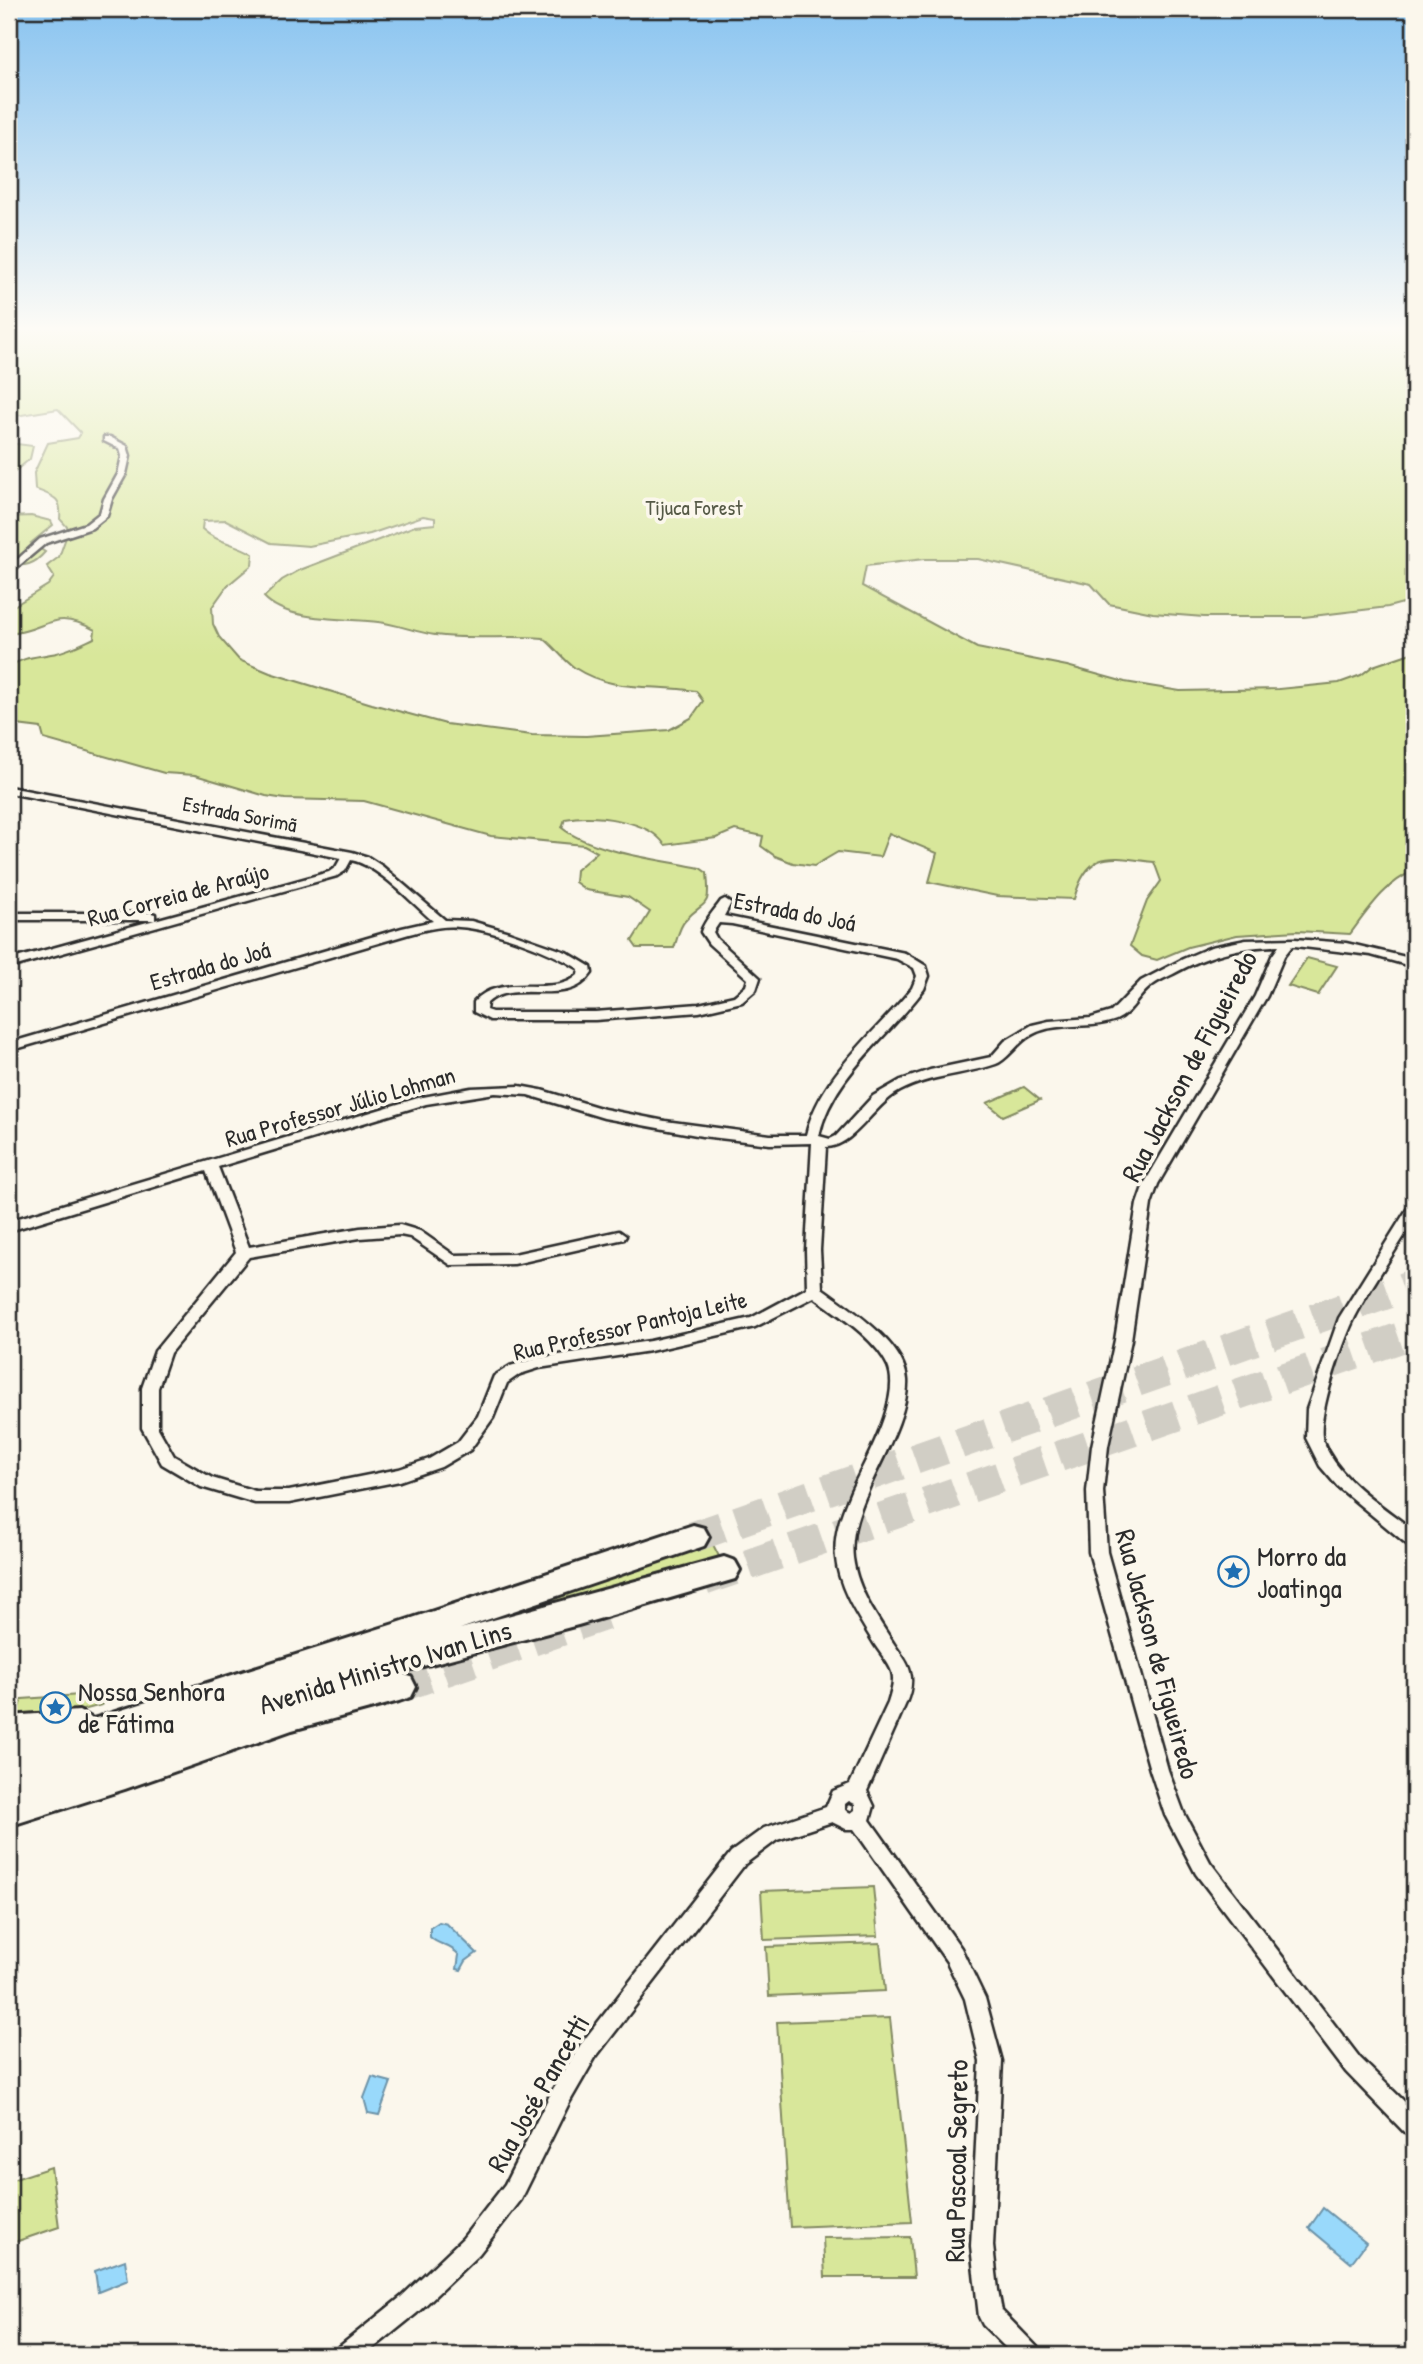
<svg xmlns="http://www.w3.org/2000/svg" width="1423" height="2364" viewBox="0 0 1423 2364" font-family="'Patrick Hand',sans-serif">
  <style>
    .green { fill: #d8e79a; stroke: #828962; stroke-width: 2; fill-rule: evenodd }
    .water { fill: #99d9fb; stroke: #6d93a8; stroke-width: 2 }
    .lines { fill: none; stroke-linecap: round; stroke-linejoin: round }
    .highway-tunnel { stroke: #d1cec5; stroke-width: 31; stroke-dasharray: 31 16; stroke-linecap: butt }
    .street-casing { stroke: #2b2b2b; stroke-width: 5 }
    .highway-casing { stroke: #2b2b2b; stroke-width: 6 }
    .street { fill: #fbf7ec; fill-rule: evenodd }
    .highway { fill: #fbf7ec; fill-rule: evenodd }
    .labels { text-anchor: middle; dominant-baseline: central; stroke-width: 7; stroke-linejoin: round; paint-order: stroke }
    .far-park-label { font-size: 21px; fill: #565a47; stroke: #fbf7ec }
    .far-street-label { font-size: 21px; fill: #2b2b2b; stroke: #fbf7ec }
    .street-label { font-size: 24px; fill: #2b2b2b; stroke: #fbf7ec }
    .near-street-label { font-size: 28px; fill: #2b2b2b; stroke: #fbf7ec }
    .near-poi-label { font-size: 28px; fill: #2b2b2b; stroke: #fbf7ec; text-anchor: start }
  </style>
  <rect width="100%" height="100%" fill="#fbf7ec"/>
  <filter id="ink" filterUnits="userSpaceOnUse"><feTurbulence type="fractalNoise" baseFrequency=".0143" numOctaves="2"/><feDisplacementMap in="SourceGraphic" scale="14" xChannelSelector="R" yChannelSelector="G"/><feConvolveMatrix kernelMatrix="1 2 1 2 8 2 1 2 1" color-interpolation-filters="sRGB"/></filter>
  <g filter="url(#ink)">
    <g class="green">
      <path d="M20 326H1414V600L1388 607 1304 617H1204L1153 613 1109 604 1091 584 978 559H924L866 566 862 586 977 648 1067 666 1125 682 1180 691 1279 689 1339 683 1361 675 1373 666 1414 652V871C1386 882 1368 910 1350 934L1297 931 1237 935 1188 947 1157 960 1142 956 1130 946 1147 901 1161 881 1154 862C1111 857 1088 848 1074 899L997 896 929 882 937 853 889 833 880 857 838 852 814 866 793 863 775 856 761 846 763 836 735 830 716 838 665 845C648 819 592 814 565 819L562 828C592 852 662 860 700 868L707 873C711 913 704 898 685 921 679 927 677 940 674 948H637L632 941 650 912 628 897 586 890 575 882 576 870 597 852 584 845 491 836 364 801 285 799 266 796 195 775 164 773 44 739 41 728 9 724V667C22 657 36 657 51 654 66 652 81 644 94 638L95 630C52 607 49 630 9 634V609L48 585 54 577 47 566 59 557 69 529 60 519C62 497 54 497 35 489L34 473 48 443 78 438 81 433 58 409 9 417V330ZM423 516 435 518V524L415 526 300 570 282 580 264 597C287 622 345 618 378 622 397 624 415 632 435 635 471 640 507 635 543 638 555 647 562 659 575 668 613 693 653 684 696 691L703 701 691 718 669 730 586 736 532 735 446 724 372 704 270 673 239 660 219 637 213 624 212 607 227 586 252 565 253 554C236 543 217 543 202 529L203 521 226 520 271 543 309 546 370 534Z"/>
      <path d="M9 443 33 446 30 459 9 476Z"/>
      <path d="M31 516 51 521 53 525 31 543 45 552C34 565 25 567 9 564V517Z"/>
      <path d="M1307 958 1337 966 1318 995 1288 986Z"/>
      <path d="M1024 1087 1040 1100 1003 1116 987 1103Z"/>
      <path d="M710 1539 722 1562 469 1629 465 1622Z"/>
      <path d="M95 1694 102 1705 49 1719 14 1721 22 1699Z"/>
      <path d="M873 1887 878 1936 764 1940 761 1891Z"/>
      <path d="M880 1943 885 1991 769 1996 766 1947Z"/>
      <path d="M890 2018 912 2222 790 2227 777 2022Z"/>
      <path d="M51 2167 59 2227 9 2244V2181Z"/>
      <path d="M910 2237 914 2277H825L823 2238Z"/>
    </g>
    <g class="water">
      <path d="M439 1922 447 1924 477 1953 466 1961 461 1970 457 1969 459 1955C450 1944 439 1946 430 1937V1928Z"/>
      <path d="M372 2077 391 2082 379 2115 368 2113 364 2098Z"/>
      <path d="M1323 2208 1366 2243 1351 2263 1309 2228Z"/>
      <path d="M125 2260 128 2280 98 2292 95 2271Z"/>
    </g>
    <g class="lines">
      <g class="highway-tunnel">
        <path d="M693 1537 1414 1284"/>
        <path d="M704 1580 1414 1333"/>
        <path d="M399 1687 605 1615"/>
      </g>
      <defs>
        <g id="street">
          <path d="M104 437H110L127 446 130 456 126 474 112 499 107 516 92 528 46 543 9 574V567L40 539 86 524 100 513 104 499 118 474 122 456 120 449 104 441Z"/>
          <path d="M9 787 352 852 368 857 382 866 445 920 471 921 509 932 566 952 591 967 592 973C567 1010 515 977 487 1003L486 1010 492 1012H595L699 1004 734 996 746 986 748 979 709 944 701 932C704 921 714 911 721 901L725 899 731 903 724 916 905 953 926 966 929 976 924 989C889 1037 832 1076 819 1136L830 1139 836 1136 873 1096 901 1080 930 1070 991 1057 1005 1041 1032 1025 1049 1021 1091 1018 1111 1012 1141 981 1183 959 1211 947 1246 940 1295 939 1346 943 1414 959V967L1371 955 1295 946H1292L1284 956 1267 996 1158 1184 1151 1204 1131 1340 1108 1446 1103 1491 1107 1552 1168 1770 1184 1813 1210 1862 1360 2058 1414 2111V2137L1406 2134 1346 2072 1196 1874 1165 1815 1150 1770 1089 1552 1087 1491 1092 1446 1115 1340 1137 1204 1144 1184 1255 996 1272 956 1279 946C1240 946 1208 955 1173 974 1165 978 1157 981 1150 987 1137 997 1132 1013 1116 1020 1092 1029 1066 1023 1043 1030 1020 1036 1010 1059 996 1064 964 1075 930 1075 900 1091 872 1106 854 1147 826 1147L820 1250 822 1288C850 1309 905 1343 907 1380 909 1412 883 1457 870 1486 860 1509 850 1532 853 1558 857 1590 877 1617 894 1644 899 1652 908 1662 910 1672 913 1683 910 1693 906 1703L867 1791 874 1806 870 1820 961 1948 985 1998 1002 2061 993 2246 998 2290 1002 2311 1037 2347 1041 2355H1013L983 2325 979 2317 971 2246 980 2061 965 1999 947 1962 854 1829H846L832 1822 777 1840 745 1864 595 2058 569 2103 521 2200 479 2254 417 2313 365 2355H335L339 2347 401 2297 463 2238 505 2184 553 2089 581 2044 731 1852 764 1828 826 1807 833 1791 850 1784 888 1703C891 1693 895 1682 892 1672 889 1663 880 1653 875 1645 859 1618 839 1590 836 1558 833 1534 842 1513 851 1491 865 1461 902 1398 888 1366 876 1339 837 1314 814 1297L755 1327 650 1351 539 1368 520 1374 507 1383 493 1418 470 1450 441 1467 400 1481 289 1503H255L201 1487 162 1464 142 1428V1388L155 1351 236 1252 206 1171 9 1231V1221L418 1098 471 1088 519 1086 541 1090 604 1109 665 1121 770 1135H806C819 1076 876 1033 912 988L917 976 914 968 897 959 732 924 719 923 713 932 717 939 760 978 756 990 742 1002 699 1012 595 1020H490L474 1012V1002C500 971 553 999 578 975L579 969C551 951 492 929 459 927 442 925 425 930 409 934L9 1051V1043L402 928 433 921C412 903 378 865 351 860L345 871 337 876 9 968V960L329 872 336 867 341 858 9 793ZM495 1093 528 1095 604 1118 702 1136 770 1144 812 1143 806 1250 807 1288 751 1318 650 1341 539 1358 510 1366 494 1376 478 1416 458 1442 429 1459 399 1469 289 1491H255L212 1478 174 1456 158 1428V1388L170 1353 249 1257 360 1238 400 1235 410 1237 451 1265 514 1264 624 1239 626 1236 619 1231 514 1254 454 1255 420 1231 400 1225 360 1228 249 1247 218 1167 426 1104ZM849 1801 855 1804V1810L851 1813 845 1810V1804Z"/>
          <path d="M151 913 155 914V920H9V913Z"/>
          <path d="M1414 1204V1220C1395 1252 1372 1284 1355 1317 1344 1339 1315 1419 1323 1441 1338 1480 1383 1506 1414 1531V1547L1408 1545 1338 1487 1320 1466 1306 1438 1307 1409 1339 1318 1409 1206Z"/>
        </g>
        <path id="highway" d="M693 1525 704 1528 709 1537 704 1546 460 1629 724 1557 735 1561 740 1570 735 1579 578 1625 393 1674 382 1677 399 1673 411 1677 416 1687 411 1697 399 1701 292 1730 125 1789 9 1826V1716L79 1711 93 1719 397 1623Z"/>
      </defs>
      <use href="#street" class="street-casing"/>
      <use href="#highway" class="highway-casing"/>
      <use href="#street" class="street"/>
      <use href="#highway" class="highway"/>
    </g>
  </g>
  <linearGradient id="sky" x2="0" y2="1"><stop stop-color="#88c3f0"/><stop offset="0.5" stop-color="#fdfbf6"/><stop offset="1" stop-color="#fdfbf6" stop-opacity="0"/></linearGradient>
  <rect width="1423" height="657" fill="url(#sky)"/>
  <defs>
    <symbol id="sight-ring" viewBox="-11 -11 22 22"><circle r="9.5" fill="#fbf7ec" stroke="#1f6fb2" stroke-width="1.5"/><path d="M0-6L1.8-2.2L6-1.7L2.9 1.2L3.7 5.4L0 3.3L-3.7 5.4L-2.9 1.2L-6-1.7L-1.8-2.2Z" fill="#1f6fb2"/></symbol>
  </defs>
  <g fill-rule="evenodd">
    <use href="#sight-ring" x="1216" y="1554" width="35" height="35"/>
    <use href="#sight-ring" x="38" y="1690" width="35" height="35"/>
  </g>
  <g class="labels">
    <g class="far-park-label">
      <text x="694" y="507">Tijuca Forest</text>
    </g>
    <g class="far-street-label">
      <text transform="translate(240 814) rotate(11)">Estrada Sorimã</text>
    </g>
    <g class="street-label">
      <text transform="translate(178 894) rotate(-15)">Rua Correia de Araújo</text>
      <text transform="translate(795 911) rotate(11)">Estrada do Joá</text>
      <text transform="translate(210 965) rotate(-16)">Estrada do Joá</text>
      <text transform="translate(340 1106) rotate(-16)">Rua Professor Júlio Lohman</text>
      <text transform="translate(630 1325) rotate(-13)">Rua Professor Pantoja Leite</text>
    </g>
    <g class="near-street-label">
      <text transform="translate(1189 1066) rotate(-62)">Rua Jackson de Figueiredo</text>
      <text transform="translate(1158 1654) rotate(75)">Rua Jackson de Figueiredo</text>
      <text transform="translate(385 1667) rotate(-17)">Avenida Ministro Ivan Lins</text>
      <text transform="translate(538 2093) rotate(-60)">Rua José Pancetti</text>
      <text transform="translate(956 2161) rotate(-89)">Rua Pascoal Segreto</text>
    </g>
    <g class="near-poi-label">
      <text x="1257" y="1556">Morro da<tspan x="1257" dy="32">Joatinga</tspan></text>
      <text x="78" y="1691">Nossa Senhora<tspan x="78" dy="32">de Fátima</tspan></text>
    </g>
  </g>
  <rect width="1423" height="2364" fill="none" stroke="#fbf7ec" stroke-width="35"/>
  <rect x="18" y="18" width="1388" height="2329" fill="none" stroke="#2b2b2b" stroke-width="2.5" filter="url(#ink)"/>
</svg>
